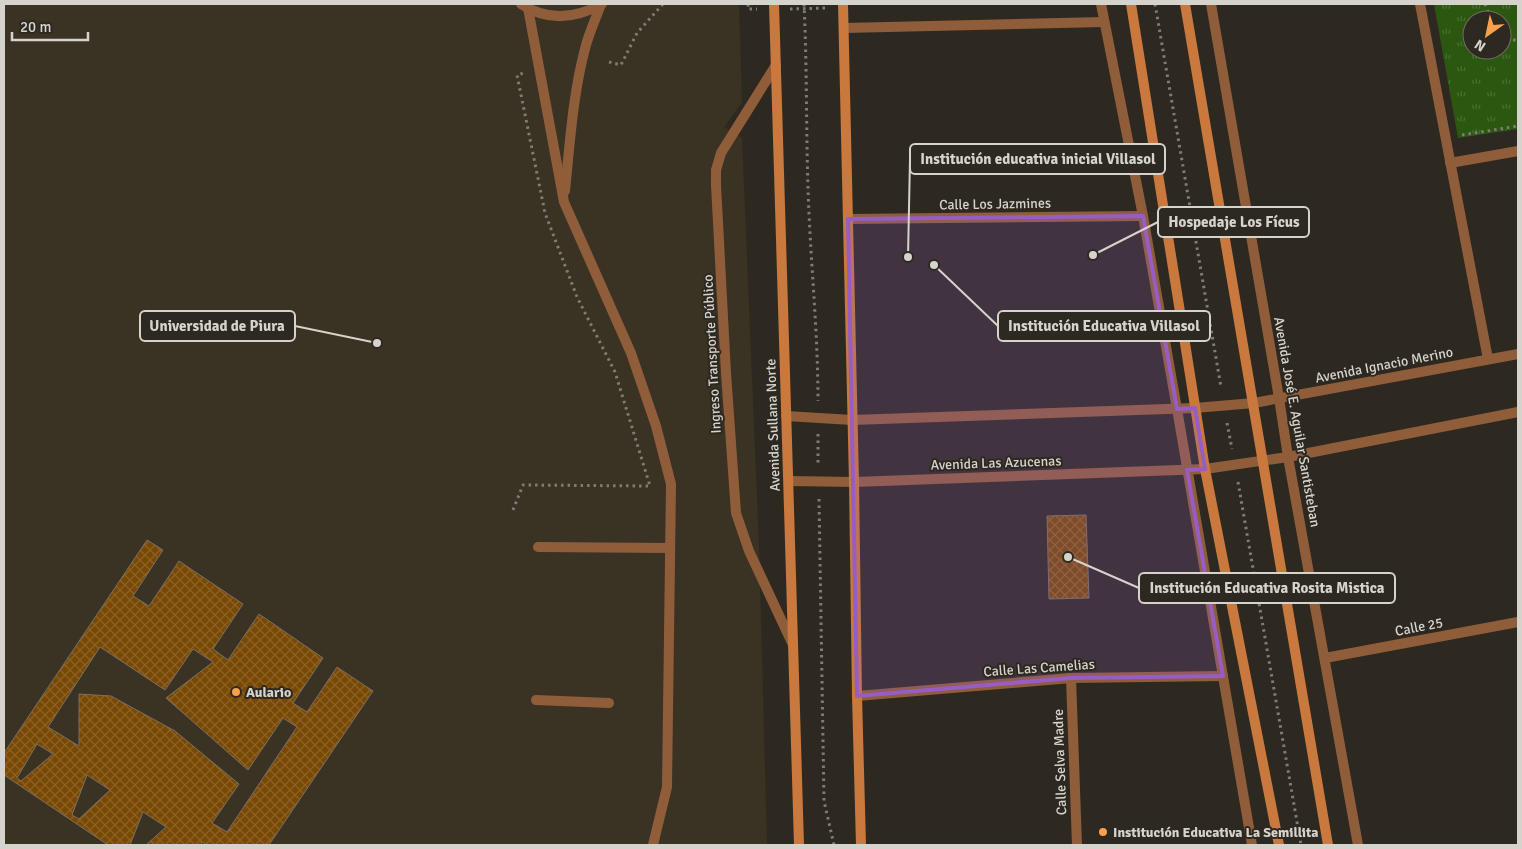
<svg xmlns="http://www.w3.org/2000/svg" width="1522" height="849" viewBox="0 0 1522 849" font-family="Signika,sans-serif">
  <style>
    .built { fill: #3a3223 }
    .grass { fill: url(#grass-tufts); fill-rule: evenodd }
    .building { fill: url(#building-cross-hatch); stroke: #786f66; fill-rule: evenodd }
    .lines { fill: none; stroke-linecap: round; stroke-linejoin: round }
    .path { stroke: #807c75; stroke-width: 3; stroke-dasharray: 2.5 4; stroke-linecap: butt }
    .service { stroke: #905d3b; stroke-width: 10 }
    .minor { stroke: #905d3b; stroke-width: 10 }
    .tertiary { stroke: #905d3b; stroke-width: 10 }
    .secondary { stroke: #c9783e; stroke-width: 10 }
    .marked { fill: #965ec3; fill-opacity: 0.2; stroke: #965ec3; stroke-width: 4; stroke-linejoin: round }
    .poi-dot { fill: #f8a14a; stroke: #2e2920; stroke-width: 2 }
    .labels { text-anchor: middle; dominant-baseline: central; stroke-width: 4; stroke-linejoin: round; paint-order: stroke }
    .street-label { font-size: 14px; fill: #d6d3cd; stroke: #2e2920 }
    .poi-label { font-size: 14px; font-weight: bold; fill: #d6d3cd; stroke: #2e2920; text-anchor: start }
    .leader { fill: none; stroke: #d6d3cd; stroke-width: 2 }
    .callout-dot { fill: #d6d3cd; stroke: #2e2920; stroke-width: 2 }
    .callout { fill: #2e2920; stroke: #d6d3cd; stroke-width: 2 }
    .callout-label { font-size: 15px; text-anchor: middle; font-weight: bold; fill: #d6d3cd }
  </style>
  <defs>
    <pattern id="grass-tufts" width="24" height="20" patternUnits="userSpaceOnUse" patternTransform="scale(1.25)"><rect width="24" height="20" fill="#2c5711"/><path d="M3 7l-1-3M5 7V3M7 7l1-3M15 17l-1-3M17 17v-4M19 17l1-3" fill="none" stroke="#4a6e32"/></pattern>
    <pattern id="building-cross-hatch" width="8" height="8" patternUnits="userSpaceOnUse" patternTransform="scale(1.25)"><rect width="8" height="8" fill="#794802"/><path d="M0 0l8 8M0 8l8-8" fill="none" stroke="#8b6226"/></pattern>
  </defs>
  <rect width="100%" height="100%" fill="#2e2920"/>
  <path class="built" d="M4 4H739L742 102 724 127 742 138 759 547 767 845H4Z"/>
  <path class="grass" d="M1434 4H1518V129L1458 138ZM1472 20H1502V50H1472Z"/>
  <g class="building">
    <path d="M1086 515 1089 598 1049 599 1047 516Z"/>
    <path d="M147 540 163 550 133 596 149 606 179 561 243 604 213 649 228 660 259 614 323 658 293 703 307 712 337 667 373 691 269 845H207L202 842 201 845H146L166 827 143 812 130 845H108L4 775V753ZM100 647 165 690 193 649 213 662 166 698 248 770 283 718 297 727 227 832 212 823 239 784 175 731 111 696 79 694V746L48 727ZM37 744 53 754 21 781 17 778ZM87 775 110 790 79 819 72 815Z"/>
  </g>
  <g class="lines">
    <g class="path">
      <path d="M748 4V9H757"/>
      <path d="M804 4C807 65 806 126 808 187 810 258 818 329 818 401"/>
      <path d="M1155 4 1221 387"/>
      <path d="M1485 4 1491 20"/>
      <path d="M790 9 827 8"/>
      <path d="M1502 33 1511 39 1518 41"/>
      <path d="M609 62 621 65 637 33 663 4"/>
      <path d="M1462 135 1518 126"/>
      <path d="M1227 423 1232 449"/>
      <path d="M818 434V463"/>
      <path d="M1238 482 1301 845"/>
      <path d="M819 499 824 801 834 845"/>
      <path d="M513 510 523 485 650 486 615 372 577 297 545 213 517 75 524 73"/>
    </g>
    <g class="service">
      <path d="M521 4C547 21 575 19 602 4"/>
      <path d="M528 8 564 202 631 353 656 426 671 484 667 787 653 845"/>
      <path d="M776 65 721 153 716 170V185L726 373 736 513 749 551 793 645"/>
      <path d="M565 191C570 142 573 92 586 45 590 31 596 18 601 4"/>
      <path d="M538 547 670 548"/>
      <path d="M536 700 609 703"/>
    </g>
    <g class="minor">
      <path d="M1101 4 1143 216 1177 409 1252 845"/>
      <path d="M1211 4 1279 398 1288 457 1358 845"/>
      <path d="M1420 4 1488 359"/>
      <path d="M844 28 1104 22"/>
      <path d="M1450 163 1518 151"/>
      <path d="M848 219 1143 216"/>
      <path d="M1325 658 1518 622"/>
      <path d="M1071 678 1077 845"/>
      <path d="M857 696 1071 678 1223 676"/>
    </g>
    <g class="tertiary">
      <path d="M786 416 852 420 1195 408 1254 403 1518 354"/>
      <path d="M789 481 854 482 1205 469 1288 457 1518 412"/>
    </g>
    <g class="secondary">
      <path d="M774 4 799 845"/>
      <path d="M843 4 854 482 857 696 861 845"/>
      <path d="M1131 4 1205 469 1279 845"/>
      <path d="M1185 4 1328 845"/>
    </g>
  </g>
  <path class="marked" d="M1143 216 1177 409 1195 408 1205 469 1187 470 1223 676 1071 678 857 696 848 219Z"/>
  <g class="poi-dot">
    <circle cx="236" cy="692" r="5"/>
    <circle cx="1103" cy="832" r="5"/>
  </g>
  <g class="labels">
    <g class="street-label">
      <text transform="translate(995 204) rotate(-1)">Calle Los Jazmines</text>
      <text transform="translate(712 354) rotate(-93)">Ingreso Transporte Público</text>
      <text transform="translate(1384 365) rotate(-11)">Avenida Ignacio Merino</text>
      <text transform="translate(1297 422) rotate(80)">Avenida José E. Aguilar Santisteban</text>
      <text transform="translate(773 425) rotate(-92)">Avenida Sullana Norte</text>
      <text transform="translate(996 463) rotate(-2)">Avenida Las Azucenas</text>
      <text transform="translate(1419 627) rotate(-11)">Calle 25</text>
      <text transform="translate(1039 668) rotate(-4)">Calle Las Camelias</text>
      <text transform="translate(1060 762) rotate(-92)">Calle Selva Madre</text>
    </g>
    <g class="poi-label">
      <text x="246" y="692">Aulario</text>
      <text x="1113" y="832">Institución Educativa La Semillita</text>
    </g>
  </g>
  <path class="leader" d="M908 257L910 159M1093 255L1158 222M377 343L295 326M934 265L998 326M1068 557L1139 588"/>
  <g class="callout-dot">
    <circle cx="908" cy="257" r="5"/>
    <circle cx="1093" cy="255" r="5"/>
    <circle cx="377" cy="343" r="5"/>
    <circle cx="934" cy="265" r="5"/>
    <circle cx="1068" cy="557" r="5"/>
  </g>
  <g class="callout">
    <rect x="910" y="144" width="255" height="30" rx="5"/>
    <rect x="1158" y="207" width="151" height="30" rx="5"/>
    <rect x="140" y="311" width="155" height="30" rx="5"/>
    <rect x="998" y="311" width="212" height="30" rx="5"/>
    <rect x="1139" y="573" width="256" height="30" rx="5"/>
  </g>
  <g class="callout-label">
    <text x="1038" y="164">Institución educativa inicial Villasol</text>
    <text x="1234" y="227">Hospedaje Los Fícus</text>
    <text x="217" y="331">Universidad de Piura</text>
    <text x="1104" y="331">Institución Educativa Villasol</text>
    <text x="1267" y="593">Institución Educativa Rosita Mistica</text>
  </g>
  <rect width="1522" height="849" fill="none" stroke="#d6d3cd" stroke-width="10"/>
  <g transform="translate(1487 35) rotate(213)"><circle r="24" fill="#2e2920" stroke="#716d65"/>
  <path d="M0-4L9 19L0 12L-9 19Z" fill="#f8a14a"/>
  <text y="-8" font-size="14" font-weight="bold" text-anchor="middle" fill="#d6d3cd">N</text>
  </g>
  <path d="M12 32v8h76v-8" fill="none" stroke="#d6d3cd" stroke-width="2.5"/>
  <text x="20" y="32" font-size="15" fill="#d6d3cd" stroke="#2e2920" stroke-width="4" paint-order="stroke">20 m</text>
</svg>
